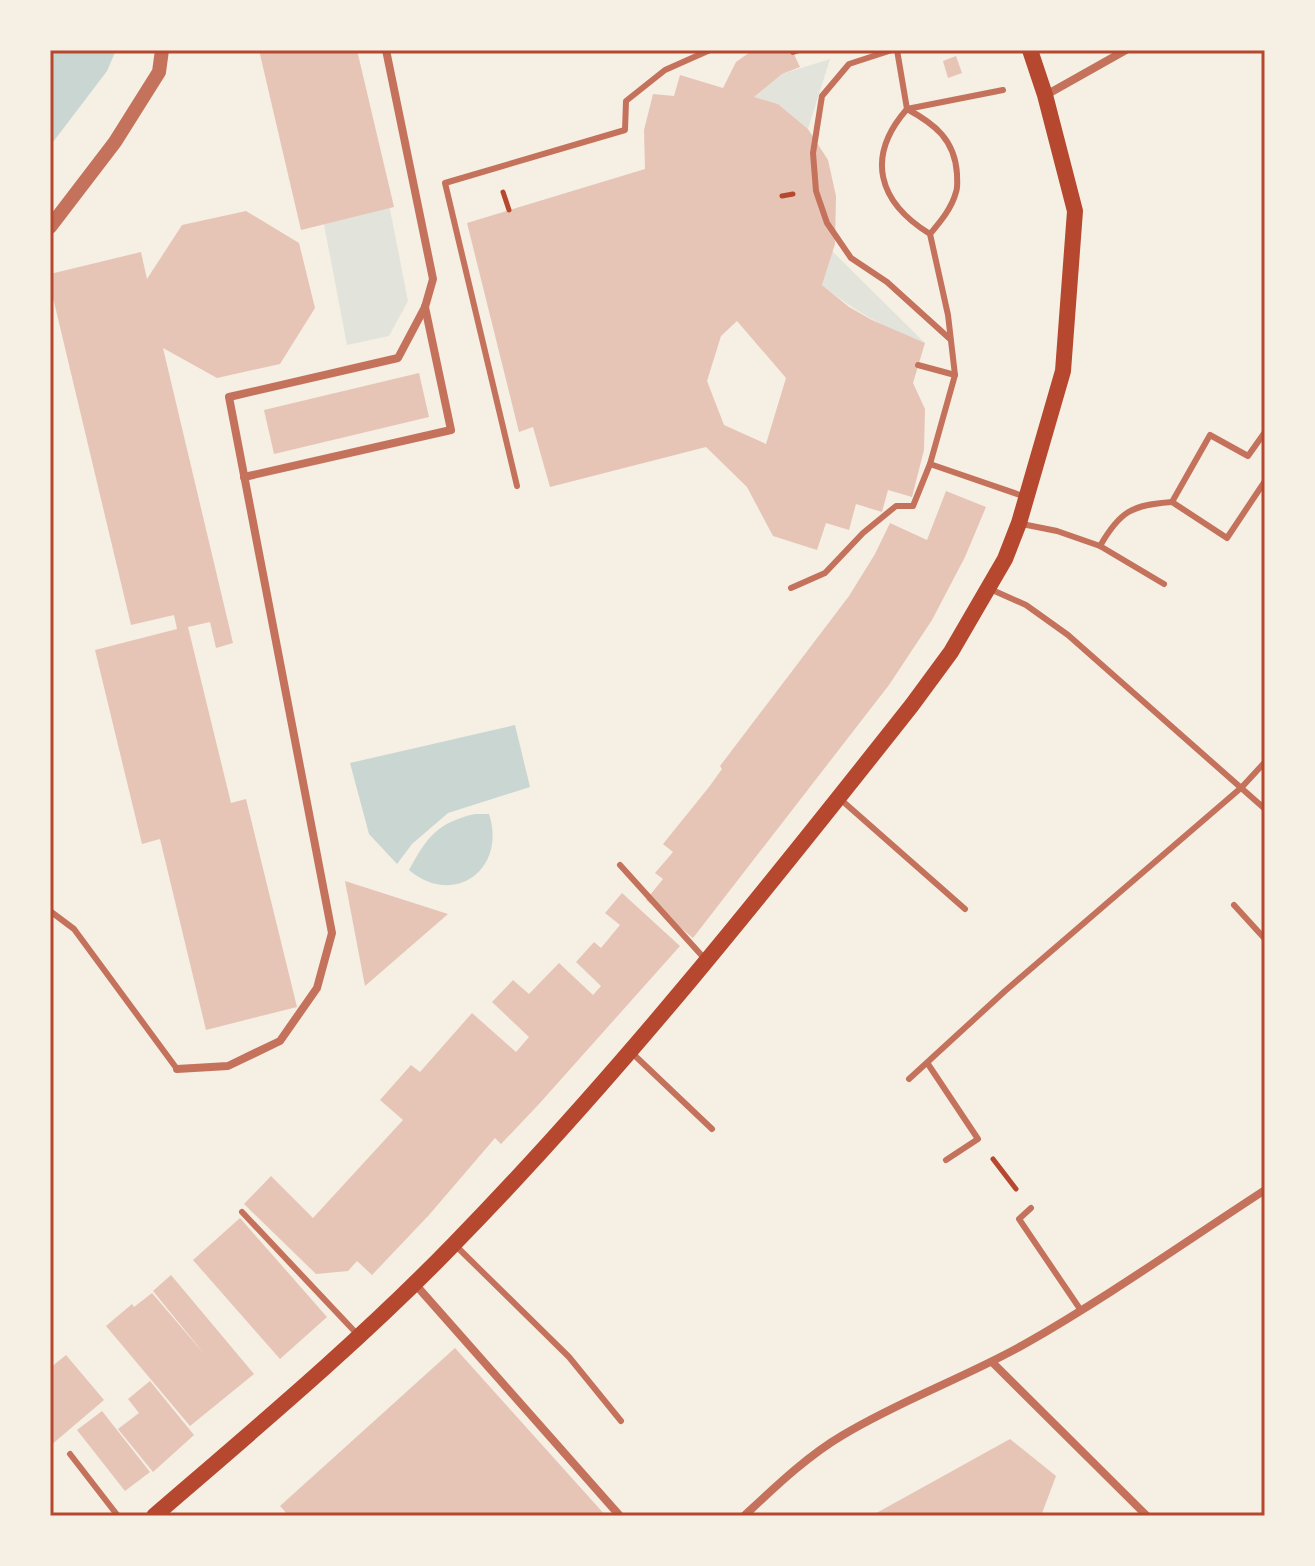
<svg xmlns="http://www.w3.org/2000/svg" width="1315" height="1566" viewBox="0 0 1315 1566" font-family="'Alegreya Sans',sans-serif">
  <style>
    .green { fill: #e2e4dc }
    .water { fill: #c9d6d2 }
    .building { fill: #e6c5b7; fill-rule: evenodd }
    .lines { fill: none; stroke-linecap: round; stroke-linejoin: round }
    .path { stroke: #b5482f; stroke-width: 5 }
    .service { stroke: #c5725c; stroke-width: 6 }
    .minor { stroke: #c5725c; stroke-width: 8 }
    .tertiary { stroke: #c5725c; stroke-width: 14 }
    .secondary { stroke: #b5482f; stroke-width: 16 }
    .neatline { fill: none; stroke: #b5482f; stroke-width: 3 }
  </style>
  <rect width="100%" height="100%" fill="#f6efe4"/>
  <g class="green">
    <path d="M830 59 808 129 778 104 754 97 782 74Z"/>
    <path d="M387 194 408 301 389 336 347 345 321 209Z"/>
    <path d="M832 251 925 343C886 329 854 311 822 285Z"/>
  </g>
  <g class="water">
    <path d="M50 50H116L107 71 50 146Z"/>
    <path d="M515 725 530 787 448 813 412 844 397 864 369 834 350 763Z"/>
    <path d="M475 814H489C507 869 454 908 409 870 426 838 438 822 475 814Z"/>
  </g>
  <g class="building">
    <path d="M259 50H357L394 207 301 230Z"/>
    <path d="M753 50H792L800 67 782 74 754 97 778 104 808 129 828 160 836 196 835 244 822 285 849 307 872 320 925 343 913 383 925 409 924 450 912 497 888 490 882 512 856 504 849 530 826 523 817 550 773 536 747 487 706 447 550 487 533 427 519 432 467 223 645 169 644 130 653 94 674 96 680 75 723 88 736 62ZM737 321 786 378 766 444 724 425 707 381 721 336Z"/>
    <path d="M956 56 962 73 948 78 943 61Z"/>
    <path d="M246 211 299 243 315 308 280 364 217 378 163 348 233 643 216 648 210 622 188 627 231 803 246 799 297 1007 206 1030 160 839 142 844 95 650 177 629 174 615 131 625 50 285V274L141 252 147 279 182 225Z"/>
    <path d="M419 373 429 417 274 454 264 410Z"/>
    <path d="M946 491 986 507 965 557 932 620 889 685 693 938 646 900 663 879 655 873 673 852 663 844 709 787 722 769 720 766 849 596 875 554 890 523 927 540Z"/>
    <path d="M345 881 448 914 365 986Z"/>
    <path d="M622 893 680 946 539 1104 501 1144 495 1138 429 1215 372 1275 357 1261 348 1271 316 1274 244 1204 271 1176 313 1218 403 1120 380 1100 411 1065 420 1072 472 1013 516 1052 529 1037 492 1002 513 980 529 994 559 963 593 995 601 986 576 962 594 942 601 948 620 925 605 913Z"/>
    <path d="M240 1218 327 1317 280 1359 193 1260Z"/>
    <path d="M171 1275 254 1374 190 1426 106 1326 132 1304 134 1307 152 1293 206 1356 153 1291Z"/>
    <path d="M455 1348 606 1516H289L280 1506Z"/>
    <path d="M66 1355 104 1400 50 1446V1368Z"/>
    <path d="M150 1381 194 1435 153 1472 118 1429 139 1413 128 1399Z"/>
    <path d="M102 1411 150 1472 125 1491 77 1430Z"/>
    <path d="M1010 1439 1056 1476 1041 1516H871Z"/>
  </g>
  <g class="lines">
    <g class="path">
      <path d="M503 192 509 210"/>
      <path d="M782 196 793 194"/>
      <path d="M993 1159 1016 1189"/>
    </g>
    <g class="service">
      <path d="M892 50 849 64 822 96 813 153 816 191 827 223 851 258 887 282 950 339"/>
      <path d="M897 50 907 109 1003 90"/>
      <path d="M793 52 799 50"/>
      <path d="M918 365 955 375"/>
      <path d="M930 464 1026 497"/>
      <path d="M517 486 445 183 625 130 626 101 665 70 710 50"/>
      <path d="M1172 502 1227 538 1265 481"/>
      <path d="M1022 524 1057 531 1100 546 1164 584"/>
      <path d="M1100 546C1120 511 1132 505 1172 502L1210 435 1248 456 1265 432"/>
      <path d="M791 588 825 573 863 533 896 506H913L930 464 955 375 948 315 930 234C878 202 865 157 907 109 935 124 955 140 957 174 957 180 958 187 956 192 952 208 940 222 930 234"/>
      <path d="M990 589 1026 605 1068 635 1265 809"/>
      <path d="M839 798 965 909"/>
      <path d="M620 865 704 958"/>
      <path d="M1234 905 1265 939"/>
      <path d="M50 911 74 929 177 1069"/>
      <path d="M631 1052 712 1129"/>
      <path d="M928 1064 978 1139 946 1160"/>
      <path d="M909 1079 1005 991 1242 787 1265 762"/>
      <path d="M1031 1208 1019 1219 1080 1309"/>
      <path d="M242 1212 358 1335"/>
      <path d="M454 1244 569 1357 621 1421"/>
      <path d="M70 1454 118 1516"/>
    </g>
    <g class="minor">
      <path d="M1046 95 1126 50"/>
      <path d="M244 477 451 430 425 307"/>
      <path d="M177 1069 228 1066 280 1041 317 988 332 933 229 397 398 358 425 307 433 279 386 50"/>
      <path d="M415 1284 620 1516"/>
      <path d="M992 1362 1147 1516"/>
      <path d="M744 1516C774 1488 807 1456 843 1435 901 1400 964 1378 1023 1345 1106 1298 1185 1242 1265 1190"/>
    </g>
    <path class="tertiary" d="M50 227 115 142 159 72 162 50"/>
    <path class="secondary" d="M154 1516C256 1428 360 1341 454 1244 619 1075 766 890 912 705L951 652 1005 559 1019 523 1063 371 1075 211 1045 95 1030 50"/>
  </g>
  <rect width="1315" height="1566" fill="none" stroke="#f6efe4" stroke-width="104"/>
  <rect x="52" y="52" width="1211" height="1462" class="neatline"/>
</svg>
